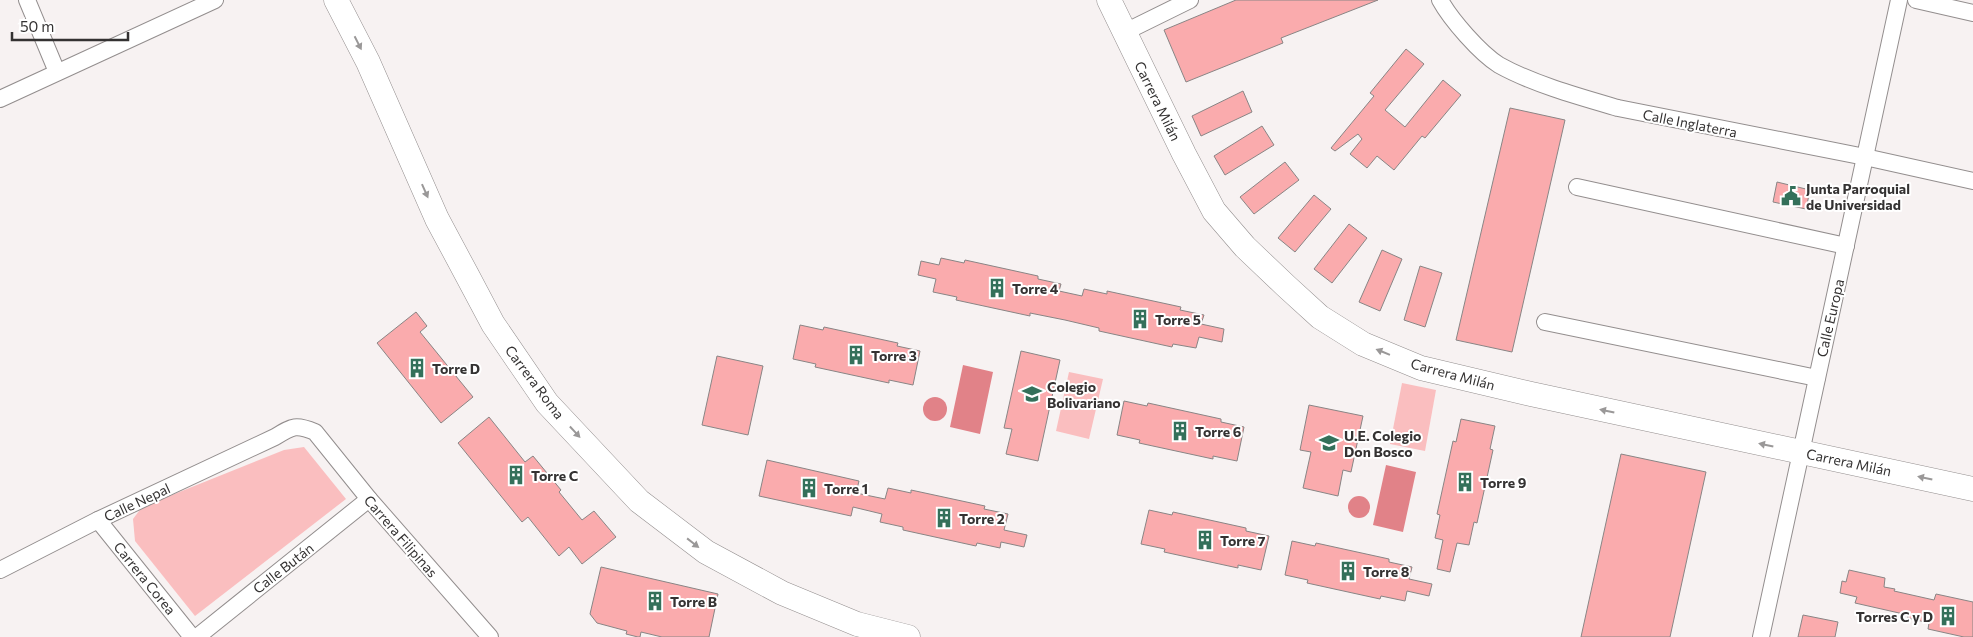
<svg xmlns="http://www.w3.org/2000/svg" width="1973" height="637" viewBox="0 0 1973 637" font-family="Commissioner,sans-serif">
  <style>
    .green { fill: #fabebf }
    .water { fill: #e18288 }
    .building { fill: #faabad; stroke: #898585 }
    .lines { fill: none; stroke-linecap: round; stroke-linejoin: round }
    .street-casing { stroke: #938e8e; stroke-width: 18 }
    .secondary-casing { stroke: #938e8e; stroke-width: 25 }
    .street { stroke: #fff; stroke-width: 16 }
    .secondary { stroke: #fff; stroke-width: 24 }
    .oneway { fill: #9a9898 }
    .labels { text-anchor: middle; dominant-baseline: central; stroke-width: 4; stroke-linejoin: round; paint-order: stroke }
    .street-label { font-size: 14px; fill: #343232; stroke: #fff }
    .poi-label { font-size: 14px; font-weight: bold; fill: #343232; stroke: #fff; text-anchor: start }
  </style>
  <rect width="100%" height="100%" fill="#f7f2f2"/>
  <g class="green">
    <path d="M1069 372 1103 379 1089 439 1056 431Z"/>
    <path d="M1402 383 1436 390 1425 451 1390 444Z"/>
    <path d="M304 447 346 499 195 616 135 541 133 519 142 507 284 450Z"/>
  </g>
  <g class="water">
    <path d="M963 365 993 372 980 434 950 427Z"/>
    <circle cx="935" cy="409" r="12"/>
    <path d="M1386 465 1416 472 1403 532 1373 525Z"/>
    <circle cx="1359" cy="507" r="11"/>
  </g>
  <g class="building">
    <path d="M1236 0H1378L1281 38 1283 43 1186 82 1164 30Z"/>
    <path d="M1406 49 1424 64 1385 110 1405 127 1443 80 1461 95 1425 138 1422 136 1394 170 1377 156 1367 168 1350 154 1362 139 1358 134 1335 151 1331 148 1374 96 1370 93Z"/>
    <path d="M1243 91 1252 112 1201 136 1192 116Z"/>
    <path d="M1510 108 1565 120 1512 352 1456 340Z"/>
    <path d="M1262 126 1274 145 1225 175 1214 156Z"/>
    <path d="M1285 162 1299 180 1254 214 1240 197Z"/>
    <path d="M1777 182 1810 190 1806 209 1773 202Z"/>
    <path d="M1314 195 1331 209 1295 252 1278 238Z"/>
    <path d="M1349 224 1367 238 1332 283 1314 269Z"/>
    <path d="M1382 250 1402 259 1380 311 1359 302Z"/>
    <path d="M941 258 964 263 965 260 1038 276V279L1061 284 1059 291 1082 296 1084 289 1107 294V291L1181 307 1180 310 1204 315 1201 324 1224 329 1222 342 1199 337 1196 348 1173 344 1172 347 1099 331V328L1065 320 1030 313V316L956 300 957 297 933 292 936 279 918 275 921 261 939 265Z"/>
    <path d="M1420 266 1442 273 1425 327 1404 320Z"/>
    <path d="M416 312 427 326 420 332 473 397 441 423 377 343Z"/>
    <path d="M800 325 823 330 824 327 898 343 897 346 920 351 913 385 889 380V383L815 367 816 364 793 359Z"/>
    <path d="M1021 351 1060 360 1038 461 1006 454 1012 429 1004 428Z"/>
    <path d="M717 356 763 366 748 435 702 425Z"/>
    <path d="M1124 401 1147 406 1148 403 1221 419V422L1244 427 1237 461 1213 456V459L1139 443 1140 440 1117 435Z"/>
    <path d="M1309 405 1363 416 1351 472 1343 470 1338 496 1303 488 1311 452 1300 450Z"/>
    <path d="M489 417 525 462 533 456 561 490 559 492 582 520 594 511 616 537 582 564 569 547 559 556 528 517 522 522 458 443Z"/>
    <path d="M1461 419 1495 426 1490 449 1493 450 1477 523 1474 522 1469 545 1457 543 1450 572 1437 569 1443 540 1435 538 1440 515 1437 514 1453 441 1456 442Z"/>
    <path d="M1621 454 1706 472 1670 637H1581Z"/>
    <path d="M767 460 859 481 856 493 885 499 888 488 911 493V490L985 506 984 509 1008 514 1004 530 1027 535 1024 547 1001 542 1000 548 977 543 976 546 903 530V527L880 522 882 514 853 507 851 516 759 496Z"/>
    <path d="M1149 510 1172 515 1173 512 1246 528V531L1269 536 1261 570 1238 565V568L1164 552 1165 549 1141 544Z"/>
    <path d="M1292 541 1315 546 1316 543 1389 559V562L1412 567 1409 579 1432 584 1429 596 1407 591 1405 601 1381 596 1380 599 1307 583 1308 580 1285 575Z"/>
    <path d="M601 567 718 594 709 637H662L641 632 640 637H638L626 634 627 631 597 623 590 614Z"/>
    <path d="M1849 570 1885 578 1884 587 1895 589 1894 591 1934 600 1936 594 1973 602V637H1964L1928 629 1929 623 1908 618V615L1855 603 1857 597 1840 593 1842 581 1846 582Z"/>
    <path d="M1803 615 1838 622 1835 637H1798Z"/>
  </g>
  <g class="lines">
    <defs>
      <g id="street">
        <path d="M27 0 57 72"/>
        <path d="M1440 0C1451 20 1480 53 1499 65 1533 84 1580 97 1618 108L1865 157 1973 181"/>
        <path d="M1916 0 1973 13"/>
        <path d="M1125 32 1190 0"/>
        <path d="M0 99 215 0"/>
        <path d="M1577 187 1846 246"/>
        <path d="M1545 322 1817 378"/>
        <path d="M98 520 192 637"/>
        <path d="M0 570 98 520 275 437C293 426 296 424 315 432L369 499 490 637"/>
        <path d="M197 637 369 499"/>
        <path d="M1761 637 1899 0"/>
      </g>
      <g id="secondary">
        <path d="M336 0 368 62 437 219 467 275 493 324 547 403 639 501 706 552 782 593 857 624 908 637"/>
        <path d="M1109 0 1184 154 1214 211 1245 247 1286 286 1320 317 1363 344 1421 368 1531 394 1973 489"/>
      </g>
    </defs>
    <use href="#street" class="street-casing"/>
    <use href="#secondary" class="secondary-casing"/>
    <use href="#street" class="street"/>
    <use href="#secondary" class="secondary"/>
  </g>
  <defs><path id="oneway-solid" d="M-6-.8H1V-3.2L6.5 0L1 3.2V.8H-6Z" transform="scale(1.25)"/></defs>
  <g class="oneway">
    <use href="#oneway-solid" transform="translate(358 43) rotate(63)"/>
    <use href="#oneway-solid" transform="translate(425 191) rotate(66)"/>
    <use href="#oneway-solid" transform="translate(1383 352) rotate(-158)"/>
    <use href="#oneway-solid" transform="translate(1607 411) rotate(-168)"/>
    <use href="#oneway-solid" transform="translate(575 432) rotate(47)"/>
    <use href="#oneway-solid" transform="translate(1766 445) rotate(-168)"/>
    <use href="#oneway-solid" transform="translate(1925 478) rotate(-168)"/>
    <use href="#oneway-solid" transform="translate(693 543) rotate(38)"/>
  </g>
  <defs>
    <symbol id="civic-bare" viewBox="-9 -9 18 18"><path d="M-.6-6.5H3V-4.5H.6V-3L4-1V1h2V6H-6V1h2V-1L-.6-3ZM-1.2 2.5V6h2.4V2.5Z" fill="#34705a" stroke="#fff" stroke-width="2.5" paint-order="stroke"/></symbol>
    <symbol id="building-bare" viewBox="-9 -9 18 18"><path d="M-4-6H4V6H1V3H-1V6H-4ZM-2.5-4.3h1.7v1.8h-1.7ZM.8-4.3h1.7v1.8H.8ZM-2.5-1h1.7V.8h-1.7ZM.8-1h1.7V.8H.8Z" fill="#34705a" stroke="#fff" stroke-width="2.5" paint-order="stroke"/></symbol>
    <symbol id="school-bare" viewBox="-9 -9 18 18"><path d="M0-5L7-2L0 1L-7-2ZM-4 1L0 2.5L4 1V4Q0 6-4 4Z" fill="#34705a" stroke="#fff" stroke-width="2.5" paint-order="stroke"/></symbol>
  </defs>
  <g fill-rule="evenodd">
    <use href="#civic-bare" x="1777" y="182" width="28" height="28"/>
    <use href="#building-bare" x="983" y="274" width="28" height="28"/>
    <use href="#building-bare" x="1126" y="305" width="28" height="28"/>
    <use href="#building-bare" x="842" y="341" width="28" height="28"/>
    <use href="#building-bare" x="403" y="354" width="28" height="28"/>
    <use href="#school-bare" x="1018" y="380" width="28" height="28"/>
    <use href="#building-bare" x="1166" y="417" width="28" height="28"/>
    <use href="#school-bare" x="1315" y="429" width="28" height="28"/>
    <use href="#building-bare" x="502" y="461" width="28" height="28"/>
    <use href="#building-bare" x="1451" y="468" width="28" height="28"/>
    <use href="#building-bare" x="795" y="474" width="28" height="28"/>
    <use href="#building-bare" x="930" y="504" width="28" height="28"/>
    <use href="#building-bare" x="1191" y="526" width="28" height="28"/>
    <use href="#building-bare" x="1334" y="557" width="28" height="28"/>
    <use href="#building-bare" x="641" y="587" width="28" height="28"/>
    <use href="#building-bare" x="1934" y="602" width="28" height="28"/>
  </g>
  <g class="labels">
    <g class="street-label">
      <text transform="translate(1158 101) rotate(64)">Carrera Milán</text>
      <text transform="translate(1690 123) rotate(11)">Calle Inglaterra</text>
      <text transform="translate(1830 318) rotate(-77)">Calle Europa</text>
      <text transform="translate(1453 374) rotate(15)">Carrera Milán</text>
      <text transform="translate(535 382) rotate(53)">Carrera Roma</text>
      <text transform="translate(1849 462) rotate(12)">Carrera Milán</text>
      <text transform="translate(137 502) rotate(-25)">Calle Nepal</text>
      <text transform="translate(401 536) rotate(49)">Carrera Filipinas</text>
      <text transform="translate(283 568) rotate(-38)">Calle Bután</text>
      <text transform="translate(145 578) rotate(51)">Carrera Corea</text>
    </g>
    <g class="poi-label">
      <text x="1806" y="188">Junta Parroquial<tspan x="1806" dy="16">de Universidad</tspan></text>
      <text x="1012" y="288">Torre 4</text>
      <text x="1155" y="319">Torre 5</text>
      <text x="871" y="355">Torre 3</text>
      <text x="432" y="368">Torre D</text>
      <text x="1047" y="386">Colegio<tspan x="1047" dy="16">Bolivariano</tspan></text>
      <text x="1195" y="431">Torre 6</text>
      <text x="1344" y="435">U.E. Colegio<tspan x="1344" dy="16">Don Bosco</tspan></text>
      <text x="531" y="475">Torre C</text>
      <text x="1480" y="482">Torre 9</text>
      <text x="824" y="488">Torre 1</text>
      <text x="959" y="518">Torre 2</text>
      <text x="1220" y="540">Torre 7</text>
      <text x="1363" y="571">Torre 8</text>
      <text x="670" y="601">Torre B</text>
      <text x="1933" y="616" text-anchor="end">Torres C y D</text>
    </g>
  </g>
  <path d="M12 32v8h116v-8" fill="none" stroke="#343232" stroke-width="2.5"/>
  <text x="20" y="32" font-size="15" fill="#343232" stroke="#ffffff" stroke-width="4" paint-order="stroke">50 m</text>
</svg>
